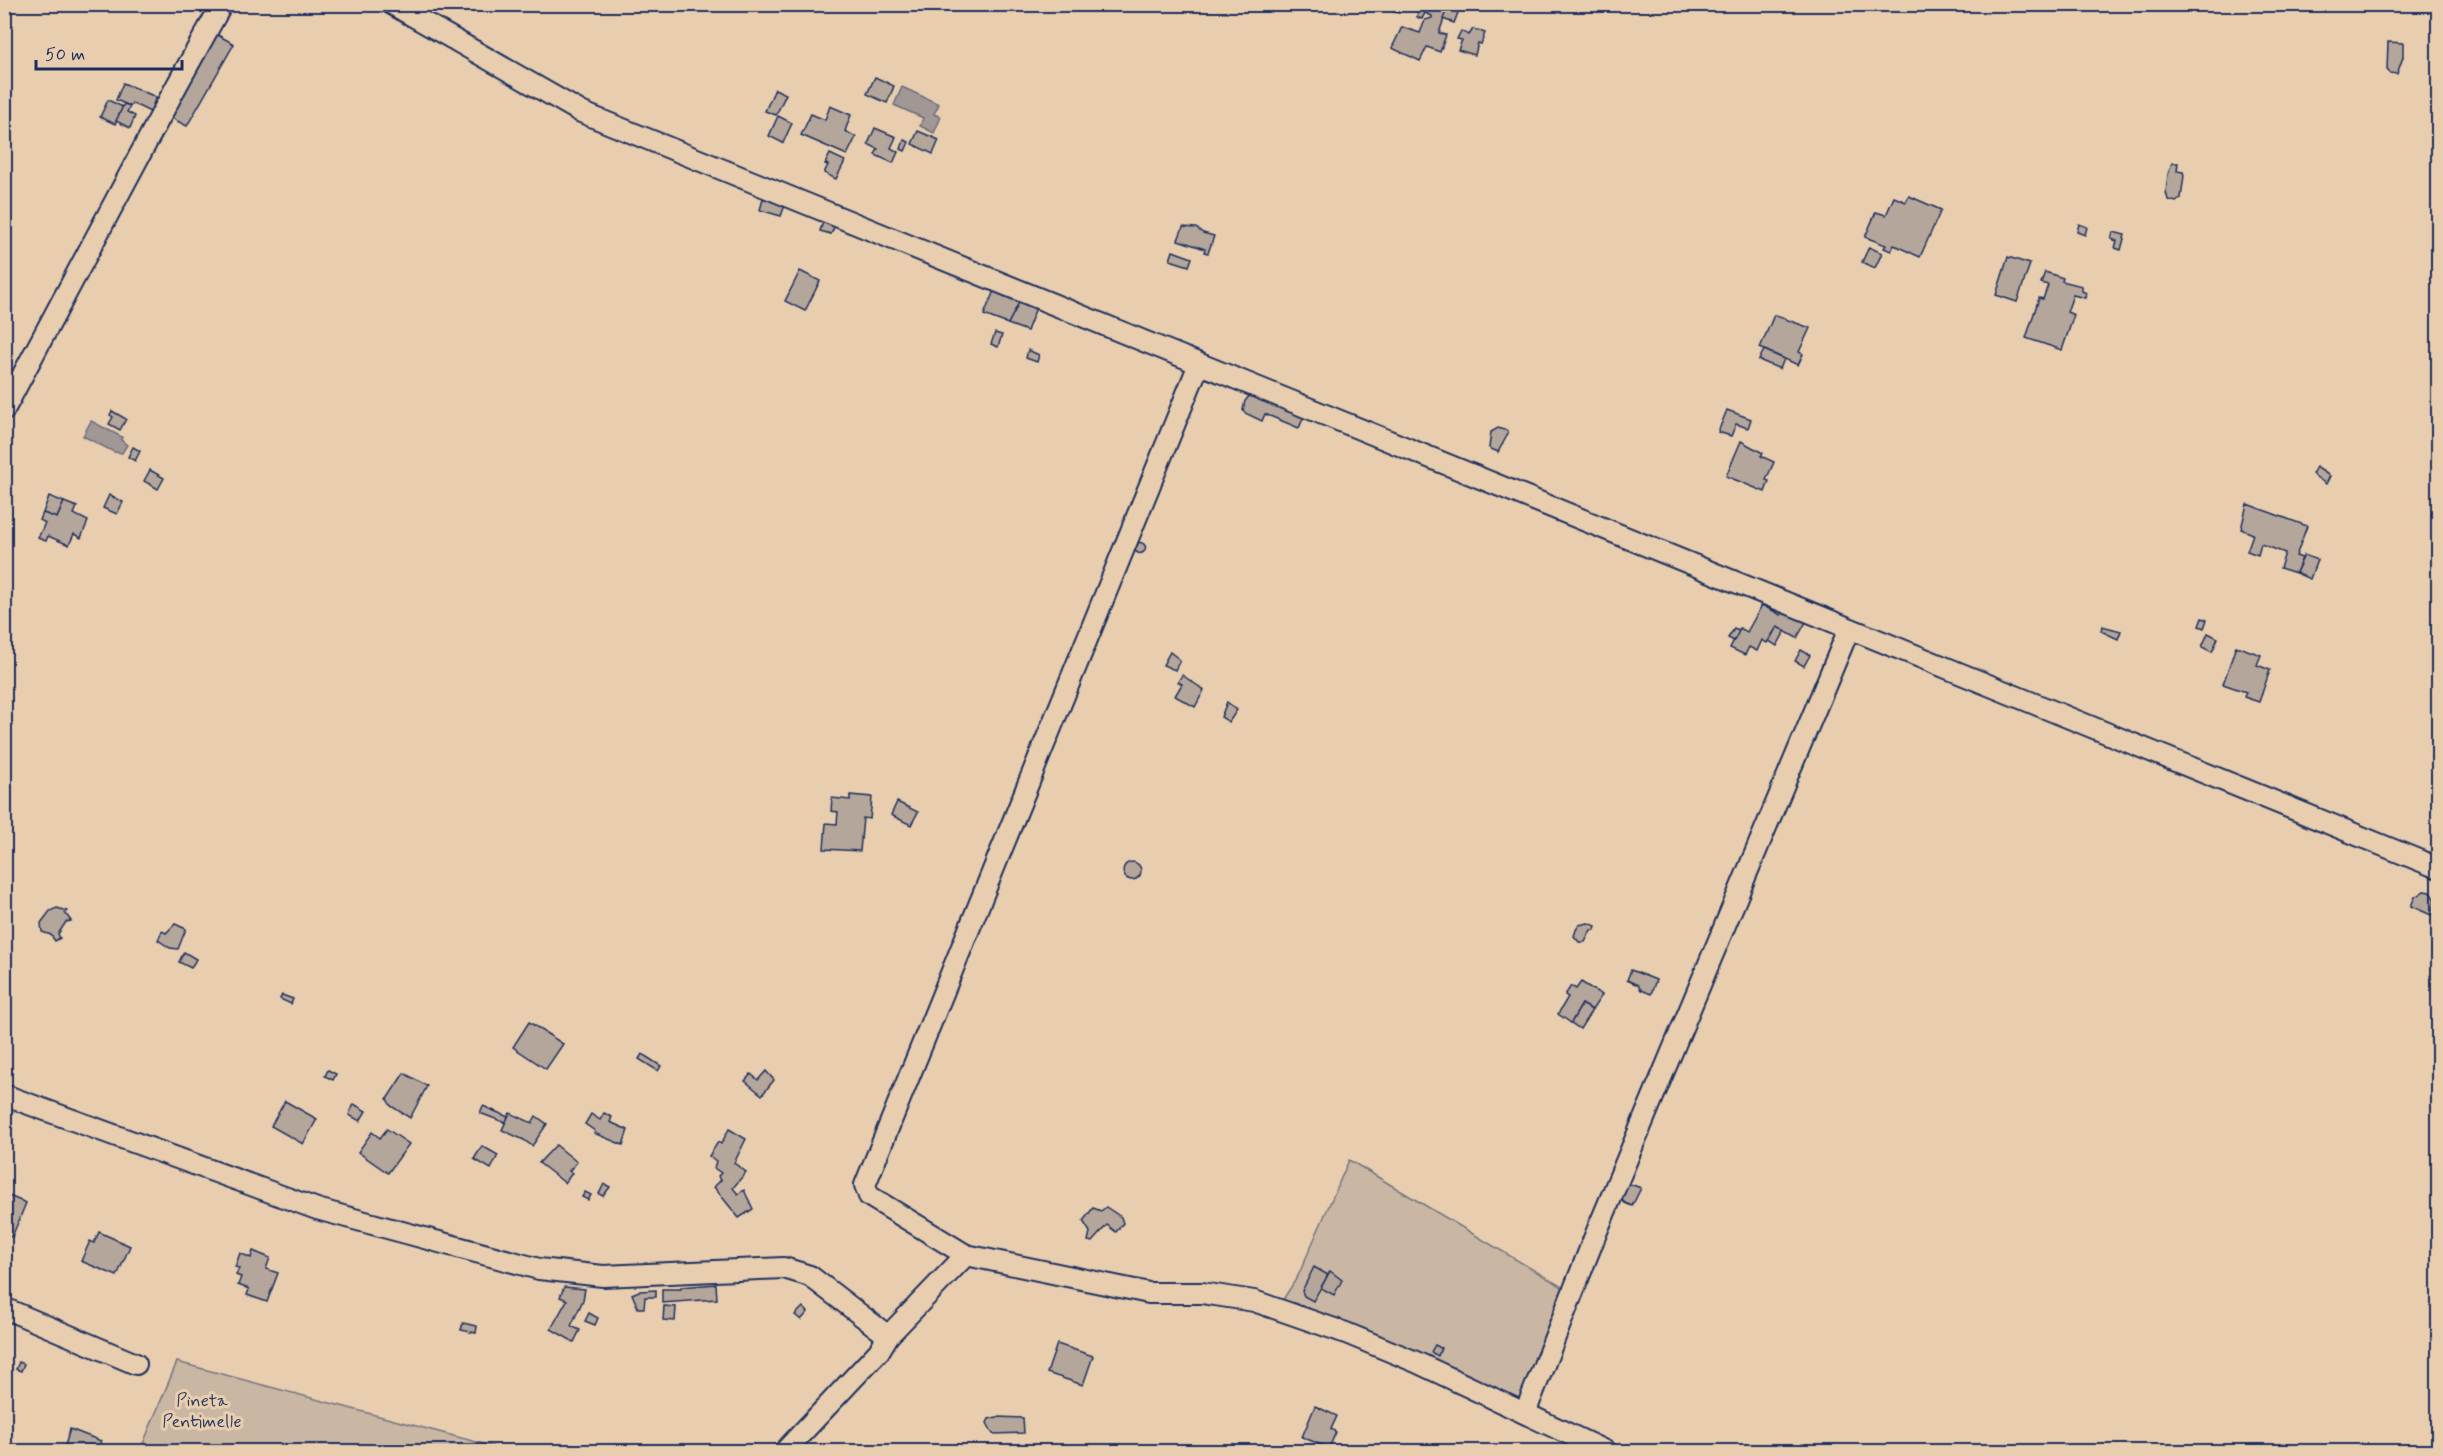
<svg xmlns="http://www.w3.org/2000/svg" width="2443" height="1456" viewBox="0 0 2443 1456" font-family="Mynerve,sans-serif">
  <style>
    .green { fill: #cab7a3; stroke: #727380; stroke-width: 1.5 }
    .water { fill: #a19794; stroke: #6b6d7e; stroke-width: 1.5 }
    .building { fill: #b5a69b; stroke: #1b2f5e; stroke-width: 1.5 }
    .lines { fill: none; stroke-linecap: round; stroke-linejoin: round }
    .minor-casing { stroke: #1b2f5e; stroke-width: 24 }
    .minor { stroke: #e8ceaf; stroke-width: 20 }
    .labels { text-anchor: middle; dominant-baseline: central; stroke-width: 6; stroke-linejoin: round; paint-order: stroke }
    .park-label { font-size: 18px; fill: #2c3d65; stroke: #e8ceaf }
  </style>
  <rect width="100%" height="100%" fill="#e8ceaf"/>
  <filter id="ink" filterUnits="userSpaceOnUse"><feTurbulence type="fractalNoise" baseFrequency=".0167" numOctaves="2"/><feDisplacementMap in="SourceGraphic" scale="12" xChannelSelector="R" yChannelSelector="G"/><feConvolveMatrix kernelMatrix="1 2 1 2 8 2 1 2 1" color-interpolation-filters="sRGB"/></filter>
  <g filter="url(#ink)">
    <g class="green">
      <path d="M1349 1160 1569 1291 1526 1395 1518 1401 1279 1306 1298 1276Z"/>
      <path d="M177 1362 510 1451H140Z"/>
    </g>
    <g class="water">
      <path d="M902 87 939 104 934 114 941 117 934 133 920 126 923 118 894 105Z"/>
      <path d="M91 421 122 437 121 440 127 445 122 453 114 452 83 436Z"/>
    </g>
    <g class="building">
      <path d="M1393 4H1402L1399 13 1391 11Z"/>
      <path d="M1419 4H1449L1439 33 1446 35 1440 52 1427 47 1420 61 1392 48 1402 27 1420 33 1425 20 1432 18V16L1425 13 1422 19 1417 17Z"/>
      <path d="M1449 4 1461 5 1454 23 1443 19Z"/>
      <path d="M1473 29 1485 33 1481 44 1478 43 1475 55 1458 50 1462 40 1457 39 1461 31 1469 35Z"/>
      <path d="M216 34 234 44 187 126 169 117Z"/>
      <path d="M2388 42 2403 43V57L2397 74 2390 73 2387 70Z"/>
      <path d="M875 77 894 86 887 103 867 94Z"/>
      <path d="M123 83 156 97 150 112 132 103 130 106 116 100Z"/>
      <path d="M775 89 786 94 776 115 765 111Z"/>
      <path d="M108 100 123 107 115 124 100 117Z"/>
      <path d="M124 104 130 106 127 112 135 116 130 128 116 121Z"/>
      <path d="M830 106 851 115 845 131 856 137 847 155 801 135 811 114 825 120Z"/>
      <path d="M778 116 792 123 783 143 769 136Z"/>
      <path d="M875 128 896 137 891 148 898 152 893 163 875 155 878 149 868 144Z"/>
      <path d="M918 131 939 140 933 154 912 144Z"/>
      <path d="M904 140 909 142 905 151 901 149Z"/>
      <path d="M830 154 845 161 836 179 824 173 828 165 825 164Z"/>
      <path d="M2172 163H2178L2177 171 2183 172 2184 175 2181 198 2176 202 2168 200 2166 192 2168 174Z"/>
      <path d="M1909 196 1941 210 1920 257 1894 245 1891 251 1884 248 1886 245 1865 237 1876 212 1886 215 1894 197 1906 202Z"/>
      <path d="M768 197 785 205 781 216 760 210 763 199Z"/>
      <path d="M824 219 836 223 831 234 820 231Z"/>
      <path d="M2079 224 2087 227 2085 235 2077 232Z"/>
      <path d="M1183 227 1196 228 1203 233 1214 236 1208 253 1204 252 1205 249 1178 240Z"/>
      <path d="M2113 232 2125 235 2121 250 2115 248 2117 241 2111 239Z"/>
      <path d="M1869 247 1882 253 1875 268 1862 262Z"/>
      <path d="M1173 251 1192 258 1189 266 1170 260Z"/>
      <path d="M2008 257 2030 264 2017 302 1996 295Z"/>
      <path d="M800 271 820 281 805 311 785 301Z"/>
      <path d="M2045 272 2063 278 2062 281 2082 286V291L2086 293 2085 298 2073 295 2067 312 2074 315 2062 350 2026 338 2039 298 2043 299 2048 285 2041 283Z"/>
      <path d="M995 288 1021 299 1008 324 984 315Z"/>
      <path d="M1021 299 1037 305 1027 331 1008 324Z"/>
      <path d="M1774 315 1810 328 1799 352 1803 354 1798 365 1760 348Z"/>
      <path d="M995 333 1002 335 998 347 991 344Z"/>
      <path d="M1028 350 1039 355 1037 362 1026 358Z"/>
      <path d="M1764 350 1784 359 1780 369 1759 360Z"/>
      <path d="M1251 394 1305 414 1299 428 1265 414 1262 421 1245 413 1243 410 1245 401Z"/>
      <path d="M1727 410 1751 419 1748 428 1736 424 1731 436 1718 432Z"/>
      <path d="M112 411 126 419 120 430 109 424 113 417 110 415Z"/>
      <path d="M1498 428 1507 431 1508 434 1498 452 1489 448 1491 432Z"/>
      <path d="M1741 441 1763 453 1761 456 1774 462 1766 480 1769 481 1765 492 1726 476Z"/>
      <path d="M133 447 140 451 135 461 128 457Z"/>
      <path d="M2316 467 2330 476 2326 484 2312 474Z"/>
      <path d="M150 470 164 478 158 489 144 481Z"/>
      <path d="M109 495 123 502 117 514 103 508Z"/>
      <path d="M49 496 64 502 57 518 43 513Z"/>
      <path d="M64 502 77 507 74 514 88 521 81 538 74 534 69 545 48 536 46 541 38 538 45 523 40 520 43 513 57 518Z"/>
      <path d="M2247 504 2307 526 2296 556 2302 558 2296 573 2280 568 2285 553 2261 544 2258 555 2247 551 2253 534 2241 529Z"/>
      <circle cx="1140" cy="548" r="5.5"/>
      <path d="M2304 555 2317 560 2310 579 2296 573Z"/>
      <path d="M1762 605 1781 615 1785 609 1806 622 1797 638 1777 627 1767 643 1762 640 1757 651 1749 647 1745 655 1730 648 1740 628 1747 632Z"/>
      <path d="M2202 618 2207 620 2204 628 2199 626Z"/>
      <path d="M2102 626 2121 631 2118 639 2101 631Z"/>
      <path d="M1777 627 1785 631 1777 646 1769 641Z"/>
      <path d="M1734 629 1739 631 1734 641 1728 638Z"/>
      <path d="M2208 633 2218 638 2212 652 2202 647Z"/>
      <path d="M2236 646 2261 655 2257 665 2270 670 2259 702 2244 697 2246 692 2223 684Z"/>
      <path d="M1801 650 1810 655 1804 666 1795 661Z"/>
      <path d="M1170 652 1180 660 1175 670 1163 665Z"/>
      <path d="M1182 675 1204 690 1195 707 1175 696 1182 684 1178 682Z"/>
      <path d="M1227 702 1237 710 1229 722 1221 717Z"/>
      <path d="M850 795 872 797 870 819 863 818 860 851 824 849 826 823 837 824 838 812 831 811 832 798 850 800Z"/>
      <path d="M897 802 918 812 911 825 891 815Z"/>
      <circle cx="1132" cy="871" r="9"/>
      <path d="M2424 891 2430 892 2435 900 2431 915 2411 906 2415 897Z"/>
      <path d="M57 908 67 911 65 913 71 921 66 922 58 934 60 938 55 941 51 935 42 932 41 923 50 911Z"/>
      <path d="M1588 923 1596 926 1595 930H1591L1585 942H1579L1574 936 1576 930 1579 925Z"/>
      <path d="M175 924 186 929 178 949 170 948 158 940 162 931 166 933Z"/>
      <path d="M184 952 196 959 191 968 179 962Z"/>
      <path d="M1631 970 1656 980 1651 994 1641 990 1638 985 1627 980Z"/>
      <path d="M1581 982 1602 995 1592 1010 1582 1004 1571 1023 1558 1014 1568 997 1565 995 1571 986 1576 989Z"/>
      <path d="M282 995 293 999 291 1004 280 999Z"/>
      <path d="M1582 1004 1592 1010 1580 1029 1571 1023Z"/>
      <path d="M529 1022 563 1044 546 1069 513 1047Z"/>
      <path d="M642 1054 661 1066 658 1071 639 1059Z"/>
      <path d="M328 1070 336 1074 333 1080 325 1076Z"/>
      <path d="M766 1071 774 1080 762 1095 745 1081 751 1074 758 1080Z"/>
      <path d="M404 1073 427 1086 410 1118 391 1106 387 1099Z"/>
      <path d="M285 1101 317 1119 303 1144 271 1126Z"/>
      <path d="M354 1104 366 1111 360 1121 349 1115Z"/>
      <path d="M483 1106 508 1117 506 1123 480 1113Z"/>
      <path d="M510 1113 532 1123 536 1116 547 1124 532 1146 524 1140 502 1130Z"/>
      <path d="M604 1113 612 1117 610 1122 628 1130 623 1145 594 1133 595 1131 585 1124 591 1114 600 1120Z"/>
      <path d="M387 1129 409 1144 388 1173 358 1152 372 1132 380 1138Z"/>
      <path d="M729 1129 746 1139 734 1163 746 1172 733 1188 738 1194 744 1190 753 1209 739 1218 714 1187 721 1180 718 1176 721 1173 714 1168 716 1161 709 1156 718 1142 721 1144Z"/>
      <path d="M556 1145 577 1162 569 1171 572 1173 565 1183 539 1163Z"/>
      <path d="M482 1146 498 1155 491 1169 474 1159Z"/>
      <path d="M1627 1183 1641 1188 1632 1206 1625 1203 1619 1197Z"/>
      <path d="M604 1184 610 1187 603 1196 599 1194Z"/>
      <path d="M585 1192 591 1195 588 1200 582 1197Z"/>
      <path d="M4 1194 26 1203 12 1237 7 1236 4 1242Z"/>
      <path d="M1106 1207 1121 1217 1123 1223 1116 1232 1107 1225 1092 1242 1088 1241 1090 1232 1083 1221 1093 1208 1101 1211Z"/>
      <path d="M99 1232 130 1246 117 1276 81 1261 90 1241 94 1243Z"/>
      <path d="M253 1251 270 1258 266 1269 278 1273 267 1302 247 1295 249 1289 238 1285 241 1277 236 1275 239 1268 235 1267 240 1253 251 1258Z"/>
      <path d="M1314 1267 1328 1275 1313 1301 1304 1296 1302 1291Z"/>
      <path d="M1330 1271 1342 1280 1334 1295 1321 1288Z"/>
      <path d="M716 1284 717 1299 662 1303V1289H681V1287Z"/>
      <path d="M564 1287 585 1289 583 1300 571 1326 580 1330 574 1342 551 1329 567 1300 560 1297Z"/>
      <path d="M656 1290V1297H645L644 1308H638L632 1294 639 1291Z"/>
      <path d="M664 1306 676 1307 675 1321 663 1320Z"/>
      <path d="M803 1307 808 1312 801 1320 795 1315Z"/>
      <path d="M589 1313 598 1318 595 1325 585 1321Z"/>
      <path d="M463 1323 477 1326 476 1333 461 1330Z"/>
      <path d="M1057 1344 1093 1356 1083 1385 1047 1373Z"/>
      <path d="M1435 1345 1441 1348 1438 1356 1431 1352Z"/>
      <path d="M19 1362 24 1364 21 1371 16 1369Z"/>
      <path d="M4 1364 10 1367 4 1381Z"/>
      <path d="M4 1382 11 1384 5 1397H4Z"/>
      <path d="M1315 1406 1337 1416 1331 1429 1336 1432 1329 1448 1302 1437Z"/>
      <path d="M997 1417 1023 1418 1024 1433 993 1434 987 1423 989 1419Z"/>
      <path d="M70 1429 101 1441 97 1452H63Z"/>
    </g>
    <g class="lines">
      <defs>
        <g id="minor">
          <path d="M392 4 581 112 2438 868"/>
          <path d="M4 410 177 85 222 4"/>
          <path d="M4 1095 317 1209 539 1269 603 1276 784 1268 810 1276 888 1336"/>
          <path d="M966 1255 869 1196 865 1185 1199 364"/>
          <path d="M4 1308 136 1364"/>
          <path d="M1525 1413 1597 1231 1849 629"/>
          <path d="M784 1452 879 1351 888 1336 966 1255 1149 1293H1202L1254 1301 1346 1333 1416 1362 1607 1452"/>
        </g>
      </defs>
      <use href="#minor" class="minor-casing"/>
      <use href="#minor" class="minor"/>
    </g>
  </g>
  <g class="labels">
    <g class="park-label">
      <text x="202" y="1401">Pineta<tspan x="202" dy="21">Pentimelle</tspan></text>
    </g>
  </g>
  <rect width="2443" height="1456" fill="none" stroke="#e8ceaf" stroke-width="24"/>
  <rect x="12" y="12" width="2419" height="1432" fill="none" stroke="#1b2f5e" stroke-width="2" filter="url(#ink)"/>
  <path d="M36 60v9h146v-9" fill="none" stroke="#1b2f5e" stroke-width="3"/>
  <text x="45" y="60" font-size="18" fill="#1b2f5e" stroke="#e8ceaf" stroke-width="4.5" paint-order="stroke">50 m</text>
</svg>
